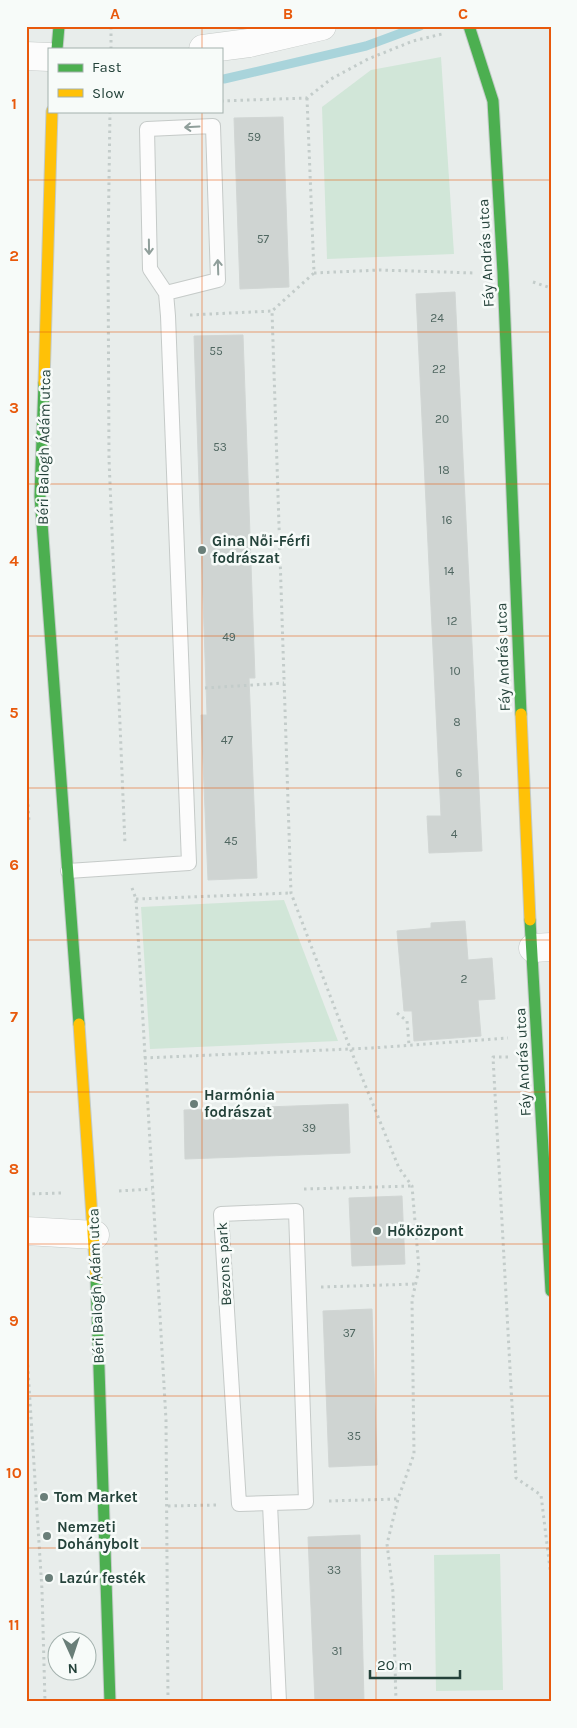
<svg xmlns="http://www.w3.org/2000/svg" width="577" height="1728" viewBox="0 0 577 1728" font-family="Karla,sans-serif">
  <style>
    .green { fill: #d1e6d8 }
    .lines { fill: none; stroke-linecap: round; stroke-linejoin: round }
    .stream { stroke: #a9d4db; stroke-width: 9 }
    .building { fill: #cfd4d2; stroke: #d1d6d4 }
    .lane-casing { stroke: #c5cac8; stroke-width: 16 }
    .street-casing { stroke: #c5cac8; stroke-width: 29 }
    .fast-casing { stroke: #c3cbc8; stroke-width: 13 }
    .slow-casing { stroke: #c3cbc8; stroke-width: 13 }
    .path { stroke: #c3ccca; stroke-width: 3; stroke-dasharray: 2.5 4; stroke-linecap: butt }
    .lane { stroke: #fcfcfc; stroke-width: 14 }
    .street { stroke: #fcfcfc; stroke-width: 28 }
    .fast { stroke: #4caf50; stroke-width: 11 }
    .slow { stroke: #ffc107; stroke-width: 11 }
    .oneway { stroke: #909f9b }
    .grid { fill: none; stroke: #e8590c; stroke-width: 1; stroke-opacity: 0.55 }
    .poi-dot { fill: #697e78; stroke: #f7fbf9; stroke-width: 2 }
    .labels { text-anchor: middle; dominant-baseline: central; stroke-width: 5; stroke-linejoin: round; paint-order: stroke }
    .number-label { font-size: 12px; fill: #506761 }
    .street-label { font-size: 15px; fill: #24423a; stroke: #f7fbf9 }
    .poi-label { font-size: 15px; font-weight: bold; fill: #24423a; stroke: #f7fbf9; text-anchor: start }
    .neatline { fill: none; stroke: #e8590c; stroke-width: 2 }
    .grid-label { font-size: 16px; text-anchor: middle; font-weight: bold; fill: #e8590c }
  </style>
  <rect width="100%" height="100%" fill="#e8edeb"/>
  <g class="green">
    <path d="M441 57 454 254 327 259 322 107 371 70Z"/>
    <path d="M284 900 338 1041 150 1049 141 907Z"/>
    <path d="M500 1554 503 1690 436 1691 434 1555Z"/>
  </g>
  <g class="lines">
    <path class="stream" d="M224 79 366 46 420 26"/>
  </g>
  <g class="building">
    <path d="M283 117 289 287 240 289 234 118Z"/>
    <path d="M455 292 482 851 429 853 427 816H441L416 294Z"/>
    <path d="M243 335 255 678H249L257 878 208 880 201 715H207L194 336Z"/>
    <path d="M465 921 468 960 492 958 495 999 478 1000 481 1036 414 1041 412 1011H404L397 931 431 928V923Z"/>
    <path d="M348 1104 350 1153 185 1159 184 1110Z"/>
    <path d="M402 1196 405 1264 352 1266 349 1198Z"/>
    <path d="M372 1309 377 1465 329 1467 323 1311Z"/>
    <path d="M360 1535 364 1702H315L308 1537Z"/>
  </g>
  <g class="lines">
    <defs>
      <g id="lane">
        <path d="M68 871 189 863 168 316 166 293 150 269 147 129 213 126 218 280 166 293"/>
        <path d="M296 1211 306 1502 239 1504 221 1214Z"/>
        <path d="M270 1504 279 1702"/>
      </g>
      <g id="street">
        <path d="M203 49 249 43 322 26"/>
        <path d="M26 56 49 57"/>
        <path d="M533 948 551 947"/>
        <path d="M26 1231 95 1235"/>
      </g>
      <g id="fast">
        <path d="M469 26 493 101 503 273 521 714"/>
        <path d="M57 49 59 26"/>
        <path d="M44 383 40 496 79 1024"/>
        <path d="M530 920 551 1291"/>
        <path d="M96 1277 110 1702"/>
      </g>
      <g id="slow">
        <path d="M44 383 52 111"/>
        <path d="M521 714 530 920"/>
        <path d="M79 1024 96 1277"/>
      </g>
    </defs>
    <use href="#lane" class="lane-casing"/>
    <use href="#street" class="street-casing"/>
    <use href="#fast" class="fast-casing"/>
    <use href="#slow" class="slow-casing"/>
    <g class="path">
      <path d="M111 49V26"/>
      <path d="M307 98 314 273 272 311 291 893 350 1048 399 1168 412 1186 419 1269 412 1300 414 1454 398 1499 387 1544 393 1592 396 1702"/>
      <path d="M221 101 307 98 331 79 368 59 413 41 442 34"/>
      <path d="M110 111 108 251 109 459 125 845"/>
      <path d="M314 273 380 270 475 273"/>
      <path d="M533 282 551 288"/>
      <path d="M190 315 272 311"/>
      <path d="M205 688 284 683"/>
      <path d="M26 772 29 822 26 825"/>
      <path d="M132 888 136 899 166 1420 168 1702"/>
      <path d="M136 899 291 893"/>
      <path d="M397 1013 407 1021 409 1045"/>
      <path d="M508 1057H493L516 1478 541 1495 551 1577"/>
      <path d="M144 1058 372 1048 508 1038"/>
      <path d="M304 1189 412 1186"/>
      <path d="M119 1191 152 1189"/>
      <path d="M26 1194 63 1193"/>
      <path d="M321 1287 415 1284"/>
      <path d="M26 1339 42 1590 45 1702"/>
      <path d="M329 1501 398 1499"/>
      <path d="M168 1506 217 1505"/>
    </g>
    <use href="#lane" class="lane"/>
    <use href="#street" class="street"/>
    <use href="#fast" class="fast"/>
    <use href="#slow" class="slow"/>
  </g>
  <defs><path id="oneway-shaft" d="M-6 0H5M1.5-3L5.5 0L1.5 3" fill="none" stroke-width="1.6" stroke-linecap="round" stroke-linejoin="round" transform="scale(1.25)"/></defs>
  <g class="oneway">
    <use href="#oneway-shaft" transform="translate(192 127) rotate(177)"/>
    <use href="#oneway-shaft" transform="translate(149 247) rotate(89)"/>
    <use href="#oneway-shaft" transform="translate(218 267) rotate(-92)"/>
  </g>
  <path class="grid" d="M202 26V49M376 26V1702M202 111V1702M26 180H551M26 332H551M26 484H551M26 636H551M26 788H551M26 940H551M26 1092H551M26 1244H551M26 1396H551M26 1548H551"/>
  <g class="poi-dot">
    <circle cx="202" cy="550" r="5"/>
    <circle cx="194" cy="1104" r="5"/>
    <circle cx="377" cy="1231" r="5"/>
    <circle cx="44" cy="1497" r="5"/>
    <circle cx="47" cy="1536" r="5"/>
    <circle cx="49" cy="1578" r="5"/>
  </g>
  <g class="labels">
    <g class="number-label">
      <text x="254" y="137">59</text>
      <text x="263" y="239">57</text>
      <text x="437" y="318">24</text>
      <text x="216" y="351">55</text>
      <text x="439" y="369">22</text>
      <text x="442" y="419">20</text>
      <text x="220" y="447">53</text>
      <text x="444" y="470">18</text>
      <text x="447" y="520">16</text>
      <text x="449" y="571">14</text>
      <text x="452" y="621">12</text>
      <text x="229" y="637">49</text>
      <text x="455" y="671">10</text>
      <text x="457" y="722">8</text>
      <text x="227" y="740">47</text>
      <text x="459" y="773">6</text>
      <text x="454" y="834">4</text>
      <text x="231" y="841">45</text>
      <text x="464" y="979">2</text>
      <text x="309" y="1128">39</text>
      <text x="349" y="1333">37</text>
      <text x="354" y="1436">35</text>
      <text x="334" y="1570">33</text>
      <text x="337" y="1651">31</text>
    </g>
    <g class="street-label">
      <text transform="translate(486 253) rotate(-93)">Fáy András utca</text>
      <text transform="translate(44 447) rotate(-89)">Béri Balogh Ádám utca</text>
      <text transform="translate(503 657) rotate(-92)">Fáy András utca</text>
      <text transform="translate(523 1062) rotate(-93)">Fáy András utca</text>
      <text transform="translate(224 1264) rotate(-93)">Bezons park</text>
      <text transform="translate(96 1286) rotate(-92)">Béri Balogh Ádám utca</text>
    </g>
    <g class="poi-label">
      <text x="212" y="541">Gina Női-Férfi<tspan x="212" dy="17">fodrászat</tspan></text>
      <text x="204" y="1095">Harmónia<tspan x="204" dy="17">fodrászat</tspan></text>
      <text x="387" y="1231">Hőközpont</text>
      <text x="54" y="1497">Tom Market</text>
      <text x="57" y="1527">Nemzeti<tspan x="57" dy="17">Dohánybolt</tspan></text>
      <text x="59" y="1578">Lazúr festék</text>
    </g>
  </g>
  <rect width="577" height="1728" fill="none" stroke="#f7fbf9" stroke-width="55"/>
  <rect x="48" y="48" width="175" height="65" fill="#f7fbf9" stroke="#a3b1ad"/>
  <rect x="58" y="64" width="25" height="8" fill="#4caf50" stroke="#a3b1ad"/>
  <text x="92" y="72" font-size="15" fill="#24423a">Fast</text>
  <rect x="58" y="89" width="25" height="8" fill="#ffc107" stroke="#a3b1ad"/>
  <text x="92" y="98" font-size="15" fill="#24423a">Slow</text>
  <g transform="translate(72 1656) rotate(177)"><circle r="24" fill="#f7fbf9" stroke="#a3b1ad"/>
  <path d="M0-4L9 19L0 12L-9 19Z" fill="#697e78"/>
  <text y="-8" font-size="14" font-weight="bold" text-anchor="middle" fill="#24423a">N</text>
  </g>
  <path d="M370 1670v8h90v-8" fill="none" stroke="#24423a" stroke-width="2.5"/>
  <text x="377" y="1670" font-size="15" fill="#24423a" stroke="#f7fbf9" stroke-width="4" paint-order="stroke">20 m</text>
  <rect x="28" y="28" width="522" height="1672" class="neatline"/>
  <g class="grid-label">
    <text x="115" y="19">A</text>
    <text x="288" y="19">B</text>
    <text x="463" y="19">C</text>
    <text x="14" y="109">1</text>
    <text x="14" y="261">2</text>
    <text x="14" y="413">3</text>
    <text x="14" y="566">4</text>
    <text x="14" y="718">5</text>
    <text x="14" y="870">6</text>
    <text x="14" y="1022">7</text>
    <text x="14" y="1174">8</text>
    <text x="14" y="1326">9</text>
    <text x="14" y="1478">10</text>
    <text x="14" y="1630">11</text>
  </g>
</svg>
